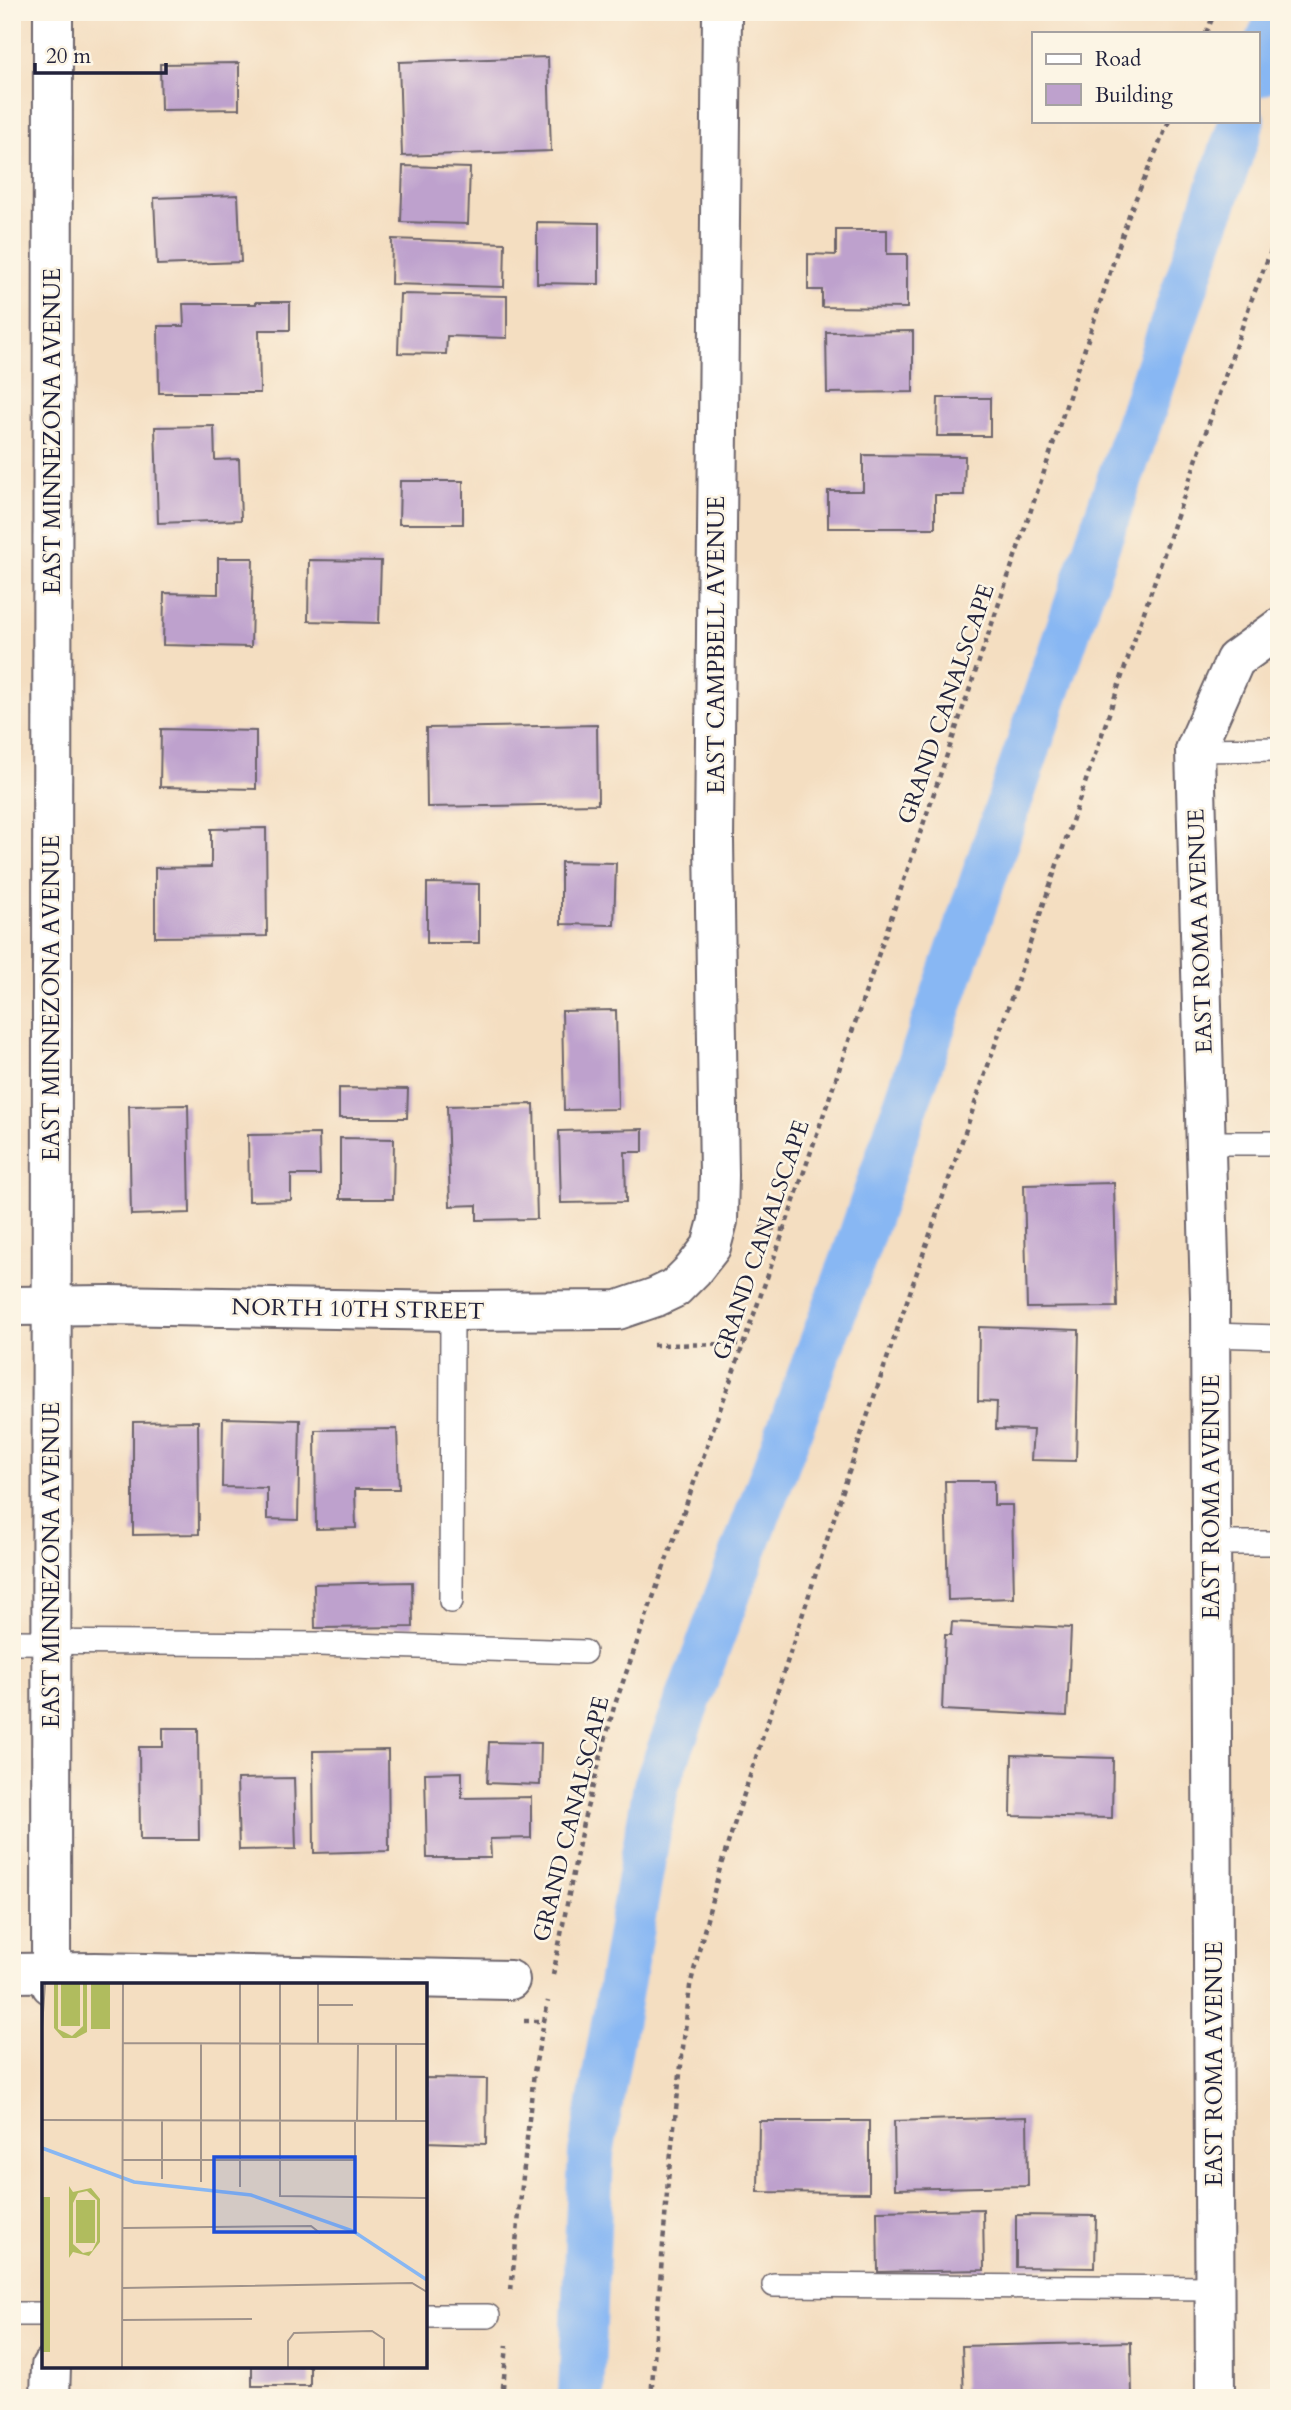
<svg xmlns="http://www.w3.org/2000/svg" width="1291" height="2410" viewBox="0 0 1291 2410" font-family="Cardo,serif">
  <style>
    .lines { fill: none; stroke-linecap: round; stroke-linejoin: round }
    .canal { stroke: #88b7f3; stroke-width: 46 }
    .building { fill: #bea1cd }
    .service-casing { stroke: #6c646a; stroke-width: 26 }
    .minor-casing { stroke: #6c646a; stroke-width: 42 }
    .path { stroke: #6c646a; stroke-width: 4.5; stroke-dasharray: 5 5; stroke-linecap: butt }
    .service { stroke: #fff; stroke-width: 23 }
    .minor { stroke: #fff; stroke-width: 38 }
    .labels { text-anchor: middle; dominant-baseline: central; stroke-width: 5; stroke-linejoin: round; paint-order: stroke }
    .street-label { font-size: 23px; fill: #22223b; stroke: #fcf5e5 }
    .inset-river { fill: none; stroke: #88b7f3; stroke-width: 3.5 }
    .inset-road { fill: none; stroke: #a0938b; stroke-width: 2 }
    .view { fill: #1d4ed8; fill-opacity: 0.15; stroke: #1d4ed8; stroke-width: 3.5 }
    .inset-edge { fill: none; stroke: #22223b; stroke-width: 3.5 }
  </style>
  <rect width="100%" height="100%" fill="#fcf5e5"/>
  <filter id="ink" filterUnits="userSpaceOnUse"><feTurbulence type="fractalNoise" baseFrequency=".0143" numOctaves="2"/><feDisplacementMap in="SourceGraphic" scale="14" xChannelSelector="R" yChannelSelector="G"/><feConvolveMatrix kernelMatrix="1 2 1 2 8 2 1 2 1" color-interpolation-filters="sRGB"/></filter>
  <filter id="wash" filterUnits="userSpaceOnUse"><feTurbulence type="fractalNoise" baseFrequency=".00686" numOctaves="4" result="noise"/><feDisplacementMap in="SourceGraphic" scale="28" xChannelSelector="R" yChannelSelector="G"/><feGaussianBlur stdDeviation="1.57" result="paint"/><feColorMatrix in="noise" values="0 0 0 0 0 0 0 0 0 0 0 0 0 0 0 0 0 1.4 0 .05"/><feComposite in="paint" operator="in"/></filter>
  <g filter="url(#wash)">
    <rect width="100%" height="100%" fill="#f4dec1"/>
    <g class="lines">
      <g class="canal">
        <path d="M1258 74 1271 35 1279 20"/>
        <path d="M581 2398 591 2154 656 1786 853 1260 1242 121"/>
      </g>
    </g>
    <g id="blocks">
      <g class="building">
        <path d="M548 57 551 151 402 156 399 62Z"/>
        <path d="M239 63V109L161 110 160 64Z"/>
        <path d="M403 166 470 168 468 224 401 222Z"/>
        <path d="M238 195 241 262 157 265 154 198Z"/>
        <path d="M537 222 599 223V284L537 283Z"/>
        <path d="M836 230H887V254H907V308L822 307V290H808V254L836 255Z"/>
        <path d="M392 239 505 243 504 287 391 284Z"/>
        <path d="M400 294 507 296V338L447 336 446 354 398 353Z"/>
        <path d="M256 302H290V330H259L260 393H159L158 326H184L183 304H256Z"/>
        <path d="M913 331V392L827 393 826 332Z"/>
        <path d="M938 398H990V436H937Z"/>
        <path d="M214 426 215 460 239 459 241 520 158 523 155 427Z"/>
        <path d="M863 455 965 456 964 495H935V528H828V491H863Z"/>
        <path d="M400 481H463V524H399Z"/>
        <path d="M218 558H253L251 647 163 645 164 593 218 594Z"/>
        <path d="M309 560 381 561 379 623 308 621Z"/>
        <path d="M597 725 598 804 427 807 426 728Z"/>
        <path d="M161 729 256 731V789L160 787Z"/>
        <path d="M266 828 267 936 155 937V868L211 867V829Z"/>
        <path d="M561 862 616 863 614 925 561 924Z"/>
        <path d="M427 883 479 884V943H427Z"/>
        <path d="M616 1010 618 1109 564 1110 562 1011Z"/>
        <path d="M339 1088 408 1089 407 1118H339Z"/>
        <path d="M534 1104 537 1219 477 1220V1205L450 1206 447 1106Z"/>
        <path d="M188 1105 190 1213 131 1215 129 1106Z"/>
        <path d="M643 1129V1152H625L626 1202 561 1203 559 1131Z"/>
        <path d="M319 1134 320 1175H291V1200L249 1201 248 1135Z"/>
        <path d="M340 1138 394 1139 393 1199H340Z"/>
        <path d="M1114 1183 1117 1307 1027 1308 1024 1185Z"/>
        <path d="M979 1327 1079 1330 1076 1461 1031 1460 1033 1430 996 1429 997 1402 978 1401Z"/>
        <path d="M223 1418 300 1420 298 1520 267 1519V1488L222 1487Z"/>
        <path d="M198 1421 199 1534 133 1535V1422Z"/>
        <path d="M397 1429 399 1489H355L356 1528 316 1529 315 1430Z"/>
        <path d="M945 1481H994V1505H1012L1014 1598 948 1600Z"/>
        <path d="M412 1582 413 1627 315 1628 314 1584Z"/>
        <path d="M952 1622 1071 1628 1067 1716 942 1710 945 1635H951Z"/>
        <path d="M163 1728H198L199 1840H140L139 1747H163Z"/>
        <path d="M489 1742 541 1743 540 1785 487 1783Z"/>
        <path d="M388 1750 389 1851 314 1853 313 1751Z"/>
        <path d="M1012 1755 1113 1758 1112 1818 1011 1816Z"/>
        <path d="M462 1772V1798L531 1797V1838L490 1839 491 1858H427L425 1773Z"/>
        <path d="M294 1778 296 1849 239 1850 237 1779Z"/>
        <path d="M425 2078 487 2079 486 2144 425 2142Z"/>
        <path d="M1027 2117 1028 2186 895 2189 894 2121Z"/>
        <path d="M759 2121H869V2193L758 2192Z"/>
        <path d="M983 2209 984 2270 878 2272 877 2211Z"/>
        <path d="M1016 2215 1096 2216 1095 2268 1016 2267Z"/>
        <path d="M1131 2342 1132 2398H964L962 2346Z"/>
        <rect x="252" y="2366" width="58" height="20"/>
      </g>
    </g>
  </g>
  <g filter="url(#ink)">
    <use href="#blocks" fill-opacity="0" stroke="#6c646a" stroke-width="2"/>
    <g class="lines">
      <defs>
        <g id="service">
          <path d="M1195 750 1279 749"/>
          <path d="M1206 1143H1279"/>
          <path d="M1210 1335 1279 1337"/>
          <path d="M1211 1543H1279"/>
          <path d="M451 1601 452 1311"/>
          <path d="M12 1642 318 1644 584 1652"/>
          <path d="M774 2285 1215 2288"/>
          <path d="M12 2314H44"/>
          <path d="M425 2316H488"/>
        </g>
        <g id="minor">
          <path d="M12 1306 110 1305 452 1311 618 1310 656 1297 675 1288 693 1270 711 1247 718 1221 719 1175 714 841 722 12"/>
          <path d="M12 1973 95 1972 510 1980"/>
          <path d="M51 1985 53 12"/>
          <path d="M50 2398 51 2366"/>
          <path d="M1215 2398 1210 1297 1195 750 1235 660 1279 628"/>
        </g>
      </defs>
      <use href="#service" class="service-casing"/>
      <use href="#minor" class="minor-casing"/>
      <g class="path">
        <path d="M1206 33 1215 12"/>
        <path d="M760 1227 784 1230"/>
        <path d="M653 1345 744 1344"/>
        <path d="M553 1975 583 1823 614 1707 784 1230 1043 475 1130 212 1169 121"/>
        <path d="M524 2021H544"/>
        <path d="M511 2290 534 2072 548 2001"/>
        <path d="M502 2398 507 2345"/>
        <path d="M651 2398 668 2180 690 1986 720 1868 864 1426 1251 301 1279 231"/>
      </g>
      <use href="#service" class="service"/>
      <use href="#minor" class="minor"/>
    </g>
  </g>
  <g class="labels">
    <g class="street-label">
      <text transform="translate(52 431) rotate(-90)">EAST MINNEZONA AVENUE</text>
      <text transform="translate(716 645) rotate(-90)">EAST CAMPBELL AVENUE</text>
      <text transform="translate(946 704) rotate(-71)">GRAND CANALSCAPE</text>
      <text transform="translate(1200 931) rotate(-92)">EAST ROMA AVENUE</text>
      <text transform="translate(51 998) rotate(-90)">EAST MINNEZONA AVENUE</text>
      <text transform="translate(761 1240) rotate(-71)">GRAND CANALSCAPE</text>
      <text transform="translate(358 1309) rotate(1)">NORTH 10TH STREET</text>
      <text transform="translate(1211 1497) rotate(-90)">EAST ROMA AVENUE</text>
      <text transform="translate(51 1565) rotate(-90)">EAST MINNEZONA AVENUE</text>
      <text transform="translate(571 1819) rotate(-76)">GRAND CANALSCAPE</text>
      <text transform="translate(1214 2064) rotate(-90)">EAST ROMA AVENUE</text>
    </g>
  </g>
  <g transform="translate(42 1983)">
    <rect width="385" height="385" fill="#f4dec1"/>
    <path d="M0 214H8V369H0Z" fill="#b0bc5e"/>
    <path d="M12 1H16V46L30 53 41 43V1H45V49L34 55H21L12 45ZM19 1H38V43H19ZM49 1H68V46H49ZM27 203 31 209 49 205 58 216V259L47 273 31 269 27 275ZM45 208 55 217V258L50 268 41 270 31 261V220L36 210ZM34 217H53V260H34Z" fill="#b0bc5e" fill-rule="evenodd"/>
    <path class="inset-river" d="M0 165 92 199 209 212 311 248 385 297"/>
    <path class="inset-road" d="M238 1V213L385 215M276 22H311M0 44 3 1M81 60 385 61M276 60V1M159 61V199M354 61V138M0 137 385 138M120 138V196M315 138 316 61M81 177H313M198 204V1M313 216V138M81 245 269 243 278 250M80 305 370 300 385 309M80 337 210 336M80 384 81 1M246 384V358L252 350 330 348 342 356V384"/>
    <path class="view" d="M172 174H313V249H172Z"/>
    <rect width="385" height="385" class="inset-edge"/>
  </g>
  <rect width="1291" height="2410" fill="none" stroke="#fcf5e5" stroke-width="42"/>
  <rect x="1032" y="32" width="228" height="91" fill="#fcf5e5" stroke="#a5a1a1" stroke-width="2"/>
  <rect x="1046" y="54" width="35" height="10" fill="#ffffff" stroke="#a5a1a1" stroke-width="2"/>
  <text x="1095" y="66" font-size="21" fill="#22223b">Road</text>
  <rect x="1046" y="84" width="35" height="21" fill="#bea1cd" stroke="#a5a1a1" stroke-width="2"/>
  <text x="1095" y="102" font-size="21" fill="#22223b">Building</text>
  <path d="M35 63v10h131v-10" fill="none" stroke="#22223b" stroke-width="3.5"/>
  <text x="46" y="63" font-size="21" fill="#22223b" stroke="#fcf5e5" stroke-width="5" paint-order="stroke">20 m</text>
</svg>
